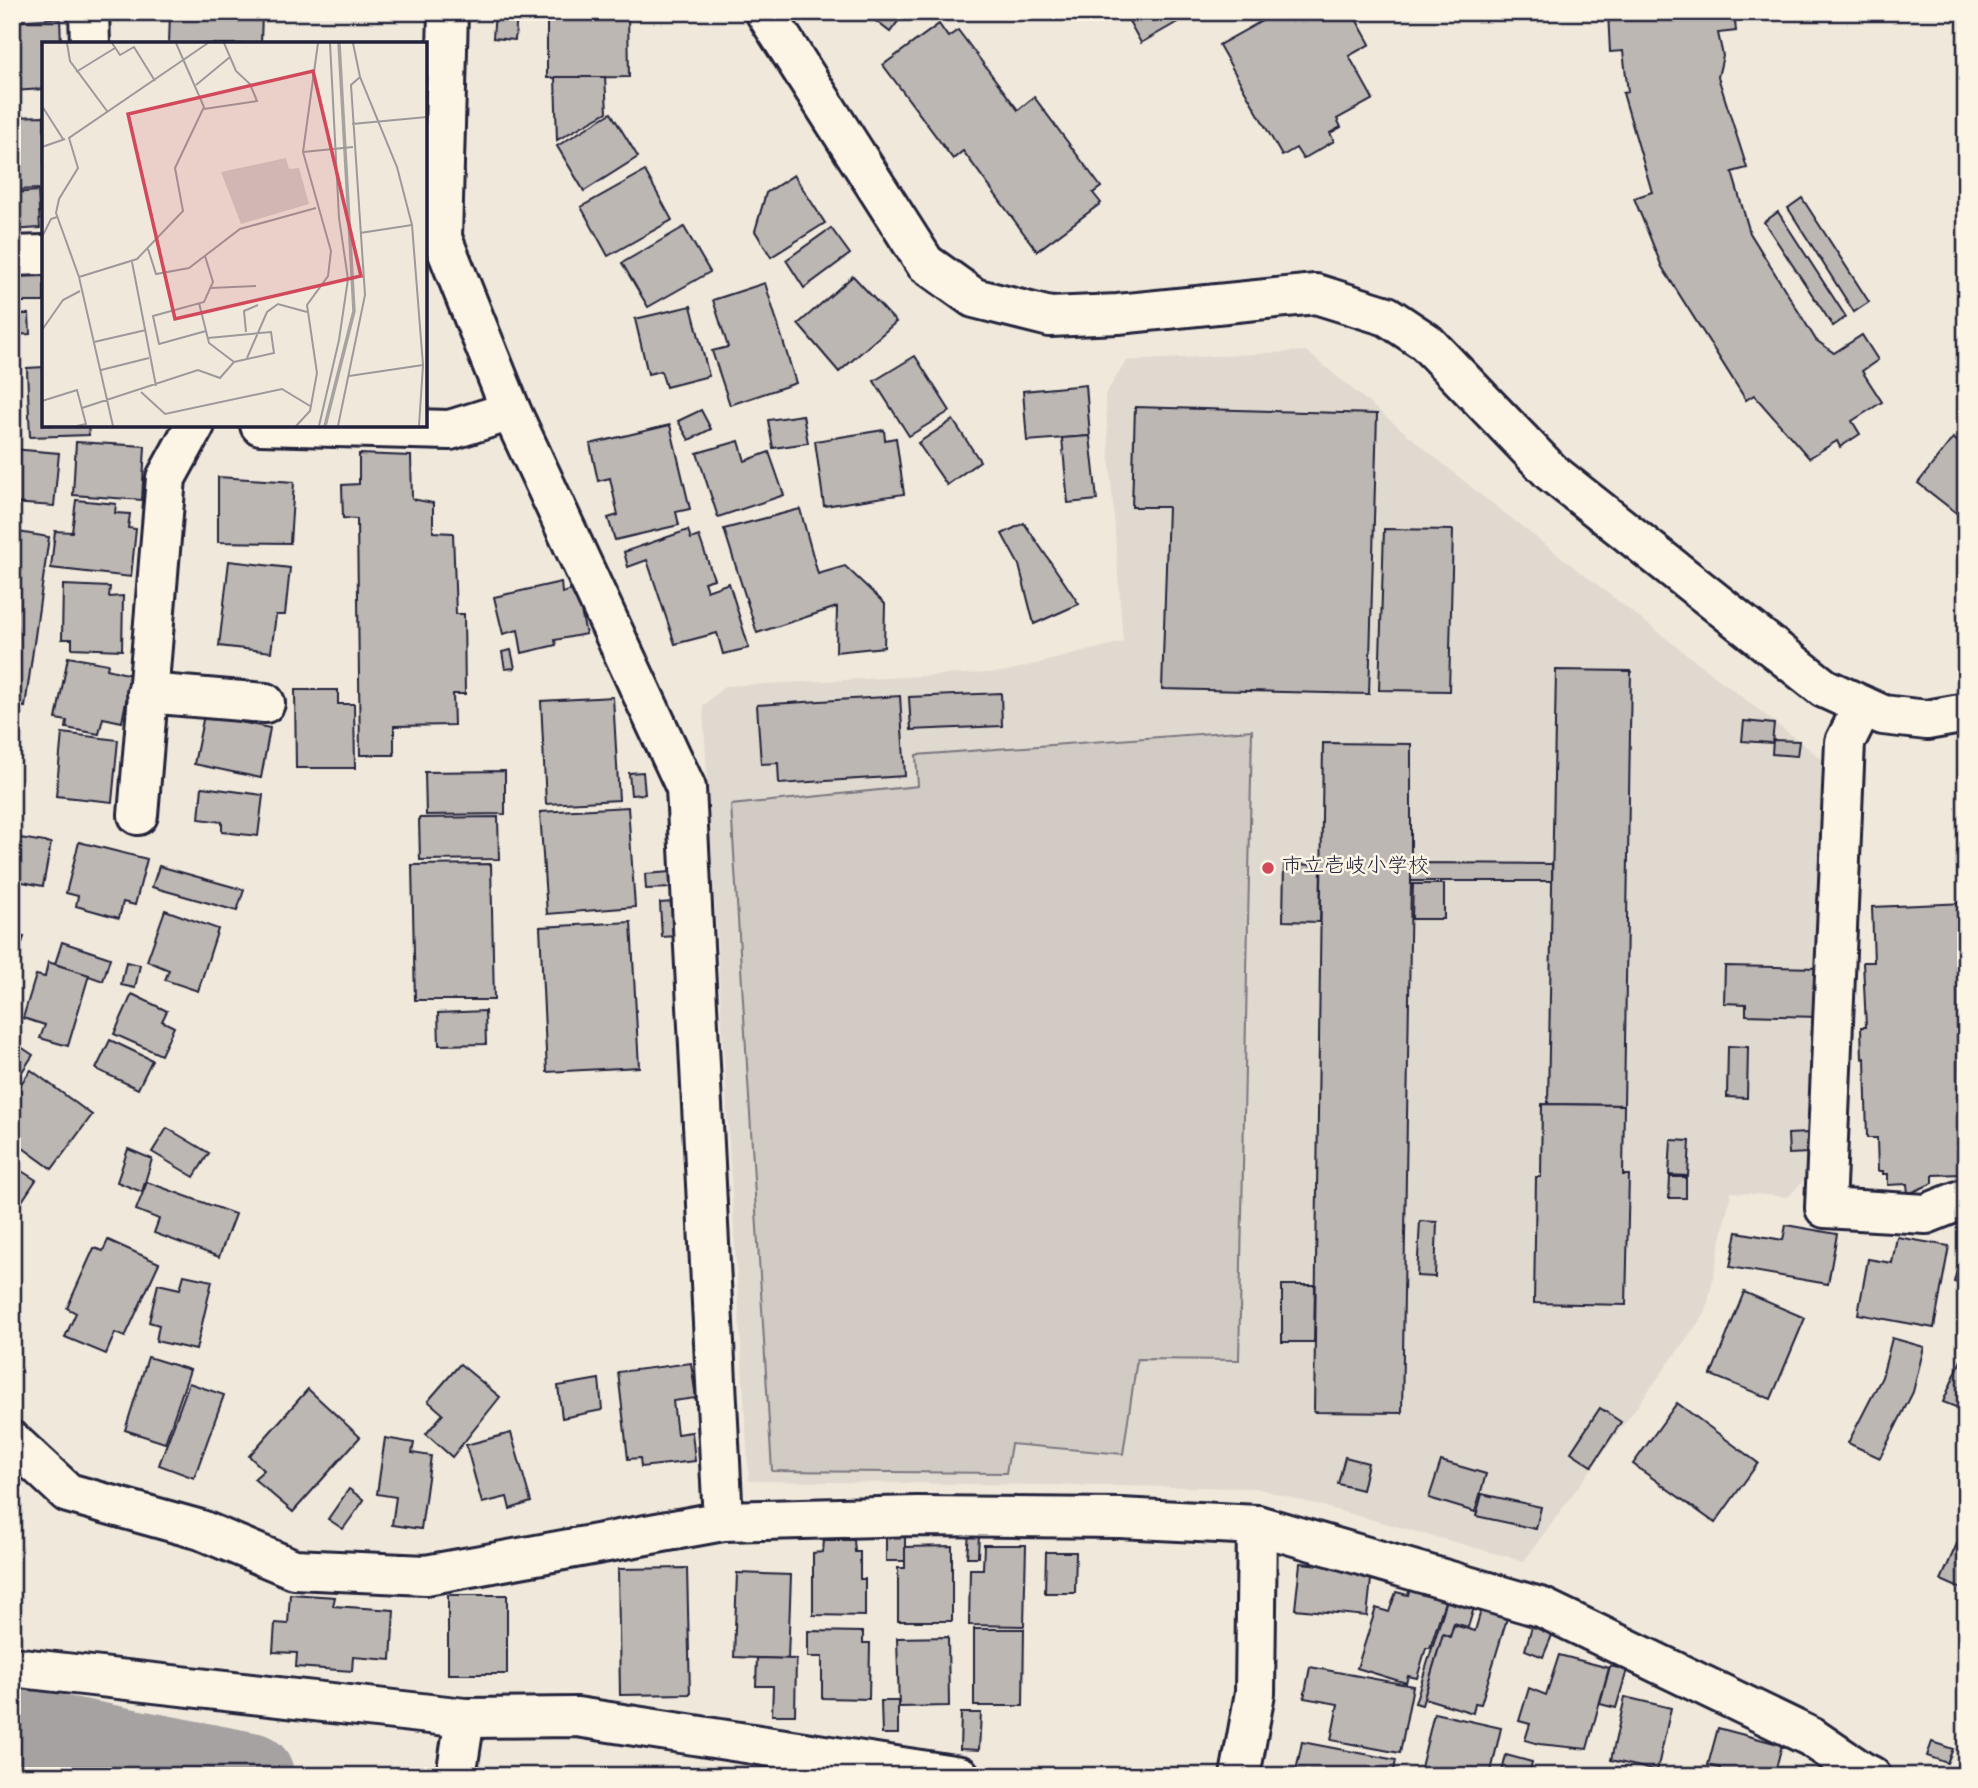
<svg xmlns="http://www.w3.org/2000/svg" width="1978" height="1788" viewBox="0 0 1978 1788" font-family="'Gochi Hand','Klee One',sans-serif">
  <style>
    .built { fill: #e0d9cf }
    .green { fill: #d1cbc3; stroke: #7a767f; stroke-width: 2 }
    .lines { fill: none; stroke-linecap: round; stroke-linejoin: round }
    .river { stroke: #a6a2a2; stroke-width: 88 }
    .building { fill: #bcb7b3; stroke: #22223b; stroke-width: 2 }
    .minor-casing { stroke: #22223b; stroke-width: 44 }
    .minor { stroke: #fcf5e5; stroke-width: 38 }
    .poi-dot { fill: #d1495b; stroke: #fcf5e5; stroke-width: 2.5 }
    .labels { text-anchor: middle; dominant-baseline: central; stroke-width: 5; stroke-linejoin: round; paint-order: stroke }
    .poi-label { font-size: 21px; fill: #22223b; stroke: #fcf5e5; text-anchor: start }
    .inset-river { fill: none; stroke: #a6a2a2; stroke-width: 3.5 }
    .inset-road { fill: none; stroke: #9d999b; stroke-width: 2 }
    .view { fill: #d1495b; fill-opacity: 0.15; stroke: #d1495b; stroke-width: 3.5 }
    .inset-edge { fill: none; stroke: #22223b; stroke-width: 3.5 }
  </style>
  <rect width="100%" height="100%" fill="#efe8db"/>
  <filter id="ink" filterUnits="userSpaceOnUse"><feTurbulence type="fractalNoise" baseFrequency=".0143" numOctaves="2"/><feDisplacementMap in="SourceGraphic" scale="14" xChannelSelector="R" yChannelSelector="G"/><feConvolveMatrix kernelMatrix="1 2 1 2 8 2 1 2 1" color-interpolation-filters="sRGB"/></filter>
  <g filter="url(#ink)">
    <path class="built" d="M1306 351 1476 491 1827 763 1809 1175 1788 1197 1731 1192 1706 1312 1524 1561 1256 1488 749 1481 703 706 725 686 1003 672 1123 642 1105 395 1126 361Z"/>
    <path class="green" d="M1252 730 1239 1360 1137 1359 1123 1454 1011 1444 1006 1473 772 1471 731 805 918 786 916 755Z"/>
    <g class="lines">
      <path class="river" d="M12 1730 250 1776"/>
    </g>
    <g class="building">
      <path d="M170 12H262L261 44H169Z"/>
      <path d="M495 12H517L515 40 493 38Z"/>
      <path d="M547 12H628L629 77 547 78Z"/>
      <path d="M864 12H905L890 32Z"/>
      <path d="M1124 12H1195L1141 43Z"/>
      <path d="M1278 12H1339L1340 14 1344 12H1352L1370 44 1349 56 1373 99 1337 119 1341 127 1330 133 1334 141 1303 159 1296 148 1282 156 1219 45Z"/>
      <path d="M1608 12H1734L1736 31 1718 33 1723 56 1718 77 1747 168 1732 172 1750 233 1816 340 1834 353 1862 335 1878 360 1862 371 1882 402 1852 421 1860 434 1840 447 1837 441 1809 458 1754 395 1746 400 1662 267 1634 198 1652 192 1623 93 1628 92 1623 51 1610 52Z"/>
      <path d="M60 18 61 44H44V89L12 91V21Z"/>
      <path d="M939 24 948 37 958 30 1018 110 1034 97 1101 187 1093 193 1101 203 1037 251 963 151 953 159 883 65Z"/>
      <path d="M555 77H605L607 112 557 140Z"/>
      <path d="M611 113 638 157 584 191 557 146Z"/>
      <path d="M44 116V189L12 190V117Z"/>
      <path d="M645 171 672 220 608 256 581 207Z"/>
      <path d="M794 175 825 223 771 257 755 231 766 193Z"/>
      <path d="M38 191 40 228 12 230V193Z"/>
      <path d="M1802 198 1869 302 1854 312 1788 208Z"/>
      <path d="M1778 212 1846 317 1833 326 1764 222Z"/>
      <path d="M684 227 710 272 648 307 622 263Z"/>
      <path d="M831 228 850 254 804 288 786 260Z"/>
      <path d="M12 273 44 274V302H12Z"/>
      <path d="M853 276 896 322 839 372 798 324Z"/>
      <path d="M765 283 796 383 730 405 712 351 728 347 713 300Z"/>
      <path d="M691 306 709 376 666 387 661 371 648 374 635 319Z"/>
      <path d="M12 314H29L30 334 12 335Z"/>
      <path d="M915 356 950 411 909 436 874 381Z"/>
      <path d="M44 367V425H88L89 435 30 437 27 370V368Z"/>
      <path d="M1086 385 1090 436 1027 441 1023 391Z"/>
      <path d="M1135 407 1377 414 1369 694 1162 689 1168 507H1132Z"/>
      <path d="M701 410 711 429 689 440 678 421Z"/>
      <path d="M803 415 808 443 773 448 768 420Z"/>
      <path d="M953 420 980 461 947 485 918 443Z"/>
      <path d="M670 425 690 509 676 512 679 525 615 540 608 518 618 515 610 478 598 481 590 444Z"/>
      <path d="M884 430 885 440 896 438 904 494 824 506 815 441Z"/>
      <path d="M1090 436 1097 500 1068 503 1062 438Z"/>
      <path d="M1953 438 1962 445 1966 440V528L1960 523 1964 519 1918 483Z"/>
      <path d="M739 441 745 461 769 452 784 495 718 517 697 453Z"/>
      <path d="M76 442 145 446 142 500 73 495Z"/>
      <path d="M12 449 59 453 54 506 12 503Z"/>
      <path d="M359 454 411 456 412 499 433 503V532L453 533 456 614H464L465 694H453L454 725 394 726V755H360L357 519 343 518 342 485 359 484Z"/>
      <path d="M218 477 294 482 290 543 218 542Z"/>
      <path d="M76 500 116 504 115 513 130 514 128 528 136 529 131 577 51 568 55 531 72 532Z"/>
      <path d="M800 509 818 574 845 566 885 604 884 647 836 652 837 607 757 633 724 529Z"/>
      <path d="M1024 523 1079 604 1034 624 1019 565 1002 534Z"/>
      <path d="M1384 529 1453 530 1449 691 1379 690Z"/>
      <path d="M688 530 691 539 699 536 714 579 704 582 707 591 729 583 749 648 723 654 717 633 675 644 647 560 628 567 624 552Z"/>
      <path d="M12 531 49 537 25 707 12 705Z"/>
      <path d="M229 561 290 568 285 615H276L271 652 219 646Z"/>
      <path d="M561 582 562 593 576 589 586 634 555 640 556 645 522 653 518 630 503 634 494 597Z"/>
      <path d="M63 585 110 587 109 597 123 596 122 650 72 648V639H62Z"/>
      <path d="M511 650 515 668 505 669 502 652Z"/>
      <path d="M68 657 108 664 107 669 131 675 122 722 103 718 99 734 66 728 67 721 56 719Z"/>
      <path d="M1556 670 1631 671 1624 1105 1548 1104Z"/>
      <path d="M295 690H338V704H354L355 768H296Z"/>
      <path d="M1001 693 1002 726 911 730 909 697Z"/>
      <path d="M900 696 905 776 779 784 778 763 761 764 757 705Z"/>
      <path d="M613 697 619 800 546 804 541 701Z"/>
      <path d="M204 715 270 728 261 778 194 764Z"/>
      <path d="M1744 721 1774 724 1772 743 1742 741Z"/>
      <path d="M62 733 118 740 112 802 56 796Z"/>
      <path d="M1773 740 1799 741 1797 756 1772 754Z"/>
      <path d="M1323 743 1411 744V881L1402 1413 1314 1412Z"/>
      <path d="M505 771V814L426 815 425 772Z"/>
      <path d="M643 772 645 794 631 795 629 773Z"/>
      <path d="M202 787 263 795 258 836 222 832V822L199 819Z"/>
      <path d="M628 807 635 907 547 914 540 812Z"/>
      <path d="M498 817 499 859 420 860 419 818Z"/>
      <path d="M14 837 51 843 43 886 12 880Z"/>
      <path d="M79 842 147 859 135 905 123 902 119 918 76 906 78 896 66 893Z"/>
      <path d="M1411 863 1552 864V881H1411Z"/>
      <path d="M491 864 494 1000H415L412 865Z"/>
      <path d="M1284 864 1321 865 1320 922 1283 921Z"/>
      <path d="M159 866 244 890 237 911 152 887Z"/>
      <path d="M671 872 672 888 646 889 645 874Z"/>
      <path d="M1413 884H1444V919H1412Z"/>
      <path d="M673 902 676 936 662 937 660 903Z"/>
      <path d="M1966 903V1059L1960 1060 1962 1092H1966V1157L1960 1158 1961 1174 1933 1175V1183L1908 1194 1907 1184 1888 1185V1174H1883V1171H1878L1877 1138H1867L1865 1058 1862 1059 1861 1027H1866L1863 962H1874L1872 907Z"/>
      <path d="M165 910 218 929 198 991 165 980 169 970 147 961Z"/>
      <path d="M631 922 639 1067 547 1072 540 927Z"/>
      <path d="M12 934 24 937 12 973Z"/>
      <path d="M62 942 110 958 103 981 55 964Z"/>
      <path d="M48 962 89 975 68 1046 40 1038 45 1025 23 1018 36 975 45 977Z"/>
      <path d="M126 962 140 965 135 988 121 985Z"/>
      <path d="M1725 966 1820 968 1819 1017 1746 1015V1004L1724 1003Z"/>
      <path d="M132 994 167 1011 162 1021 174 1027 161 1055 114 1034Z"/>
      <path d="M485 1011 486 1044 439 1045 438 1013Z"/>
      <path d="M110 1040 152 1060 138 1089 96 1069Z"/>
      <path d="M12 1041 33 1055 12 1087Z"/>
      <path d="M1728 1046 1748 1047 1747 1098 1727 1097Z"/>
      <path d="M31 1070 92 1115 52 1169 12 1140V1096Z"/>
      <path d="M1542 1104 1624 1105 1623 1175H1629L1626 1305 1534 1303 1536 1177H1541Z"/>
      <path d="M167 1128 209 1153 194 1177 152 1152Z"/>
      <path d="M1807 1133 1808 1153 1789 1154 1788 1134Z"/>
      <path d="M1671 1140 1690 1141 1688 1176 1669 1175Z"/>
      <path d="M128 1149 152 1159 142 1192 117 1182Z"/>
      <path d="M12 1165 36 1180 12 1216Z"/>
      <path d="M1670 1177H1686V1198H1669Z"/>
      <path d="M147 1182 235 1214 219 1257 154 1233 159 1219 136 1210Z"/>
      <path d="M1420 1221 1437 1222 1435 1277 1417 1276Z"/>
      <path d="M1786 1225 1837 1234 1828 1284 1730 1267 1737 1232 1783 1240Z"/>
      <path d="M1897 1237 1949 1246 1934 1328 1858 1314 1868 1259 1892 1263Z"/>
      <path d="M108 1240 159 1263 125 1337 115 1333 106 1354 65 1337 76 1313 67 1308 94 1248 103 1251Z"/>
      <path d="M1961 1253 1966 1255V1285L1954 1282Z"/>
      <path d="M184 1275 212 1281 196 1350 156 1341 159 1325 149 1322 158 1284 180 1289Z"/>
      <path d="M1282 1285H1315L1314 1342H1282Z"/>
      <path d="M1744 1292 1805 1318 1771 1399 1711 1375Z"/>
      <path d="M1892 1338 1924 1347 1913 1392 1880 1458 1848 1443 1882 1377Z"/>
      <path d="M1966 1349V1411L1943 1402Z"/>
      <path d="M148 1357 190 1370 165 1443 125 1430Z"/>
      <path d="M691 1363 696 1398 673 1401 677 1434 692 1432 695 1461 641 1467 640 1458 628 1459 618 1372Z"/>
      <path d="M460 1364 500 1397 452 1457 426 1434 443 1414 428 1401Z"/>
      <path d="M599 1379 602 1410 562 1418 558 1386Z"/>
      <path d="M189 1383 224 1395 194 1478 159 1465Z"/>
      <path d="M308 1389 360 1437 293 1512 254 1479 264 1470 249 1456Z"/>
      <path d="M1677 1403 1758 1463 1715 1523 1633 1464Z"/>
      <path d="M1600 1408 1621 1422 1592 1466 1571 1452Z"/>
      <path d="M511 1433 531 1502 510 1509 507 1497 482 1503 466 1445Z"/>
      <path d="M385 1438 414 1443 412 1453 431 1456 421 1529 392 1525 396 1497 377 1494Z"/>
      <path d="M1345 1457 1368 1463 1362 1490 1338 1484Z"/>
      <path d="M1441 1461 1486 1474 1475 1512 1429 1498Z"/>
      <path d="M349 1489 364 1500 343 1529 328 1519Z"/>
      <path d="M1482 1494 1541 1507 1536 1529 1476 1516Z"/>
      <path d="M969 1532 979 1533 978 1557H967Z"/>
      <rect x="886" y="1535" width="19" height="26"/>
      <path d="M1959 1539 1966 1542V1591L1941 1580Z"/>
      <path d="M824 1540H854L855 1552H860V1579H865V1616L813 1615V1553L823 1552Z"/>
      <path d="M984 1545H1026L1024 1626 969 1625 970 1569H983Z"/>
      <path d="M952 1546V1621H898V1568H905V1547Z"/>
      <path d="M1046 1552H1076L1075 1593H1045Z"/>
      <path d="M1300 1563 1372 1570 1367 1616 1295 1609Z"/>
      <path d="M687 1568 690 1694 620 1695 618 1569Z"/>
      <path d="M737 1573 791 1575 788 1659 734 1657Z"/>
      <path d="M1410 1589 1445 1601 1430 1648H1426L1417 1678 1408 1676 1406 1683 1357 1668 1376 1608 1389 1612 1396 1592 1408 1595Z"/>
      <path d="M1450 1590 1477 1598 1468 1627 1454 1623 1450 1637 1443 1634 1422 1705 1415 1703Z"/>
      <path d="M290 1594 335 1597 333 1606 394 1610 391 1660 353 1657 352 1671 296 1667 297 1653 273 1652 275 1623 288 1624Z"/>
      <rect x="448" y="1595" width="59" height="79"/>
      <path d="M1482 1607 1508 1615 1481 1704 1475 1703 1473 1713 1424 1698 1443 1634 1450 1637 1454 1625 1475 1631Z"/>
      <path d="M1533 1623 1553 1633 1543 1657 1525 1650Z"/>
      <path d="M974 1629H1024L1023 1706H974Z"/>
      <path d="M808 1631 863 1632V1643H870L869 1699 822 1698V1657H808Z"/>
      <path d="M948 1637 949 1706 899 1707 897 1638Z"/>
      <path d="M1559 1655 1609 1668 1587 1749 1539 1744 1525 1740 1530 1724 1519 1721 1529 1688 1546 1695Z"/>
      <path d="M757 1658 796 1659 795 1715H772L773 1686H756Z"/>
      <path d="M1610 1666 1627 1670 1616 1708 1600 1704Z"/>
      <path d="M1310 1667 1413 1686 1400 1753 1331 1740 1338 1704 1304 1698Z"/>
      <path d="M1625 1697 1671 1708 1657 1771 1611 1760Z"/>
      <path d="M881 1701H898V1734H882Z"/>
      <path d="M961 1713H981L979 1750 960 1749Z"/>
      <path d="M1434 1713 1501 1728 1490 1776H1419Z"/>
      <path d="M1718 1728 1782 1745 1774 1776H1718L1720 1768 1708 1765Z"/>
      <path d="M1302 1742 1396 1760 1393 1776H1295Z"/>
      <path d="M1932 1742 1953 1749 1947 1763 1927 1756Z"/>
      <path d="M1506 1755 1532 1762 1529 1776H1501Z"/>
    </g>
    <g class="lines">
      <defs>
        <g id="minor">
          <path d="M89 12 90 44"/>
          <path d="M448 12 442 238 511 411 686 788 723 1521"/>
          <path d="M765 12 925 263 974 298 1050 317 1118 314 1316 294 1387 316 1426 342 1551 472 1824 688 1883 715 1927 720 1966 713"/>
          <path d="M12 256 44 255"/>
          <path d="M260 425 450 430 511 411"/>
          <path d="M147 693 265 703"/>
          <path d="M1863 706 1845 742 1825 1208 1926 1214 1966 1198"/>
          <path d="M138 815 166 478 195 425"/>
          <path d="M12 1441 68 1493 201 1530 294 1569 426 1575 723 1521 917 1516 1120 1518 1257 1525 1543 1608 1811 1737 1861 1771 1871 1776"/>
          <path d="M12 1667 465 1718 577 1717 960 1776"/>
          <path d="M456 1776 465 1718"/>
          <path d="M1240 1776 1255 1693 1257 1525"/>
        </g>
      </defs>
      <use href="#minor" class="minor-casing"/>
      <use href="#minor" class="minor"/>
    </g>
  </g>
  <circle class="poi-dot" cx="1268" cy="868" r="7"/>
  <g class="labels">
    <g class="poi-label">
      <text x="1282" y="868">市立壱岐小学校</text>
    </g>
  </g>
  <g transform="translate(42 42)">
    <rect width="385" height="385" fill="#efe8db"/>
    <path d="M244 116 247 127 257 126 267 162 199 182 179 130Z" fill="#d1cbc3"/>
    <path class="inset-river" d="M283 384 312 269 297 1"/>
    <path class="inset-road" d="M25 1 28 19 65 69M70 1 78 13 92 5 113 39M311 1 318 35 355 125 370 183 381 323 377 384M34 30 73 6M154 43 188 15M0 64 21 97M162 67 215 59 208 42 194 29 182 1M310 82 385 75M0 105 23 97M261 110 311 105M318 191 370 183M0 195 9 177 15 175M106 207 114 232 147 226 198 187 274 166M163 214 171 240 162 260 111 274 117 302 164 289M90 220 114 344M37 235 95 217 141 169 133 126 162 65 134 1M168 246 214 244M157 261 167 301 192 320M0 288 21 258 38 249M204 290 202 269 216 263M52 300 104 288M205 316 225 270 236 262 265 270M59 328 107 316M307 334 381 323M99 350 123 372 240 347 268 364M0 359 35 348 44 382 35 384M40 366 156 328 178 336 192 320 232 311 229 290 166 296M71 384 37 235 14 171 17 157 36 126 27 96 166 1M254 384 268 369 275 331 265 263 286 234 289 209 261 110 276 1M277 384 297 298 306 237 297 176 288 1M296 384 323 253 309 43 318 35"/>
    <path class="view" d="M271 29 319 234 133 277 86 72Z"/>
    <rect width="385" height="385" class="inset-edge"/>
  </g>
  <rect width="1978" height="1788" fill="none" stroke="#fcf5e5" stroke-width="42"/>
  <rect x="21" y="21" width="1936" height="1746" fill="none" stroke="#22223b" stroke-width="2.5" filter="url(#ink)"/>
</svg>
